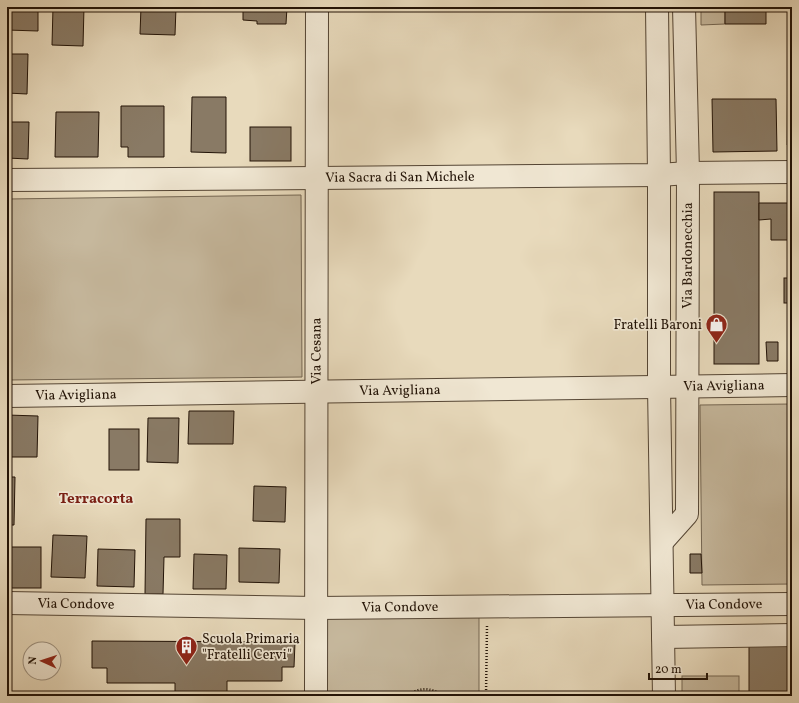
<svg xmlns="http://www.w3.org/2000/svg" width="799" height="703" viewBox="0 0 799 703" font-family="Vollkorn,serif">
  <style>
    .green { fill: #c6b89d; stroke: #746652 }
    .building { fill: #897a65; stroke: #221307 }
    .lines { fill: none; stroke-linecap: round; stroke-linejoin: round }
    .minor-casing { stroke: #544534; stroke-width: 24 }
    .path { stroke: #221307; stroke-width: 2.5; stroke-dasharray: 1 2; stroke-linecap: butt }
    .minor { stroke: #f0e7d3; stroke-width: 22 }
    .labels { text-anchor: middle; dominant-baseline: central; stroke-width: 3.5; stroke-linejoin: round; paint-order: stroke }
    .street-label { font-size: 14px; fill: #221307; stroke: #f0e7d3 }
    .poi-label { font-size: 14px; fill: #221307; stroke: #f0e7d3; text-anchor: end }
    .neighbourhood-label { font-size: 15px; font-weight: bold; fill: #7a1f14; stroke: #f0e7d3 }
  </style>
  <rect width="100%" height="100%" fill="#e8dabc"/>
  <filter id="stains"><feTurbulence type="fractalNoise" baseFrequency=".005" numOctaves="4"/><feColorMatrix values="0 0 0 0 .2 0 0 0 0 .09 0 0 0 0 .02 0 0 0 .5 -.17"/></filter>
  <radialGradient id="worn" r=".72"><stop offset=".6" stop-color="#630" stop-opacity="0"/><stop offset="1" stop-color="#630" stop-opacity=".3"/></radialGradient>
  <g class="green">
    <path d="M701 7H724L725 9V24L701 25Z"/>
    <path d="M788 43H792V144L787 145Z"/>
    <path d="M301 195 302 377 7 380V199Z"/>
    <path d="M792 404V584L702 585 700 405Z"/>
    <rect x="312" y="617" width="167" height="79"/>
    <rect x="682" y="676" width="57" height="20"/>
  </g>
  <g class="building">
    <path d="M7 7H38V31L7 30Z"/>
    <path d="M53 7H84L83 46 52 45Z"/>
    <path d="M141 7H176L175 35 140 34Z"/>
    <path d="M243 7H287L286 24H257V21L243 20Z"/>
    <path d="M724 7H776L772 9 766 10V24H725V9Z"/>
    <path d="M7 54H28L27 94 7 93Z"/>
    <path d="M192 97H226V153L191 152Z"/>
    <path d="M712 99H776L777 151 713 152Z"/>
    <path d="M121 106H164V157H128V147H121Z"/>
    <path d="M56 112H99L98 157H55Z"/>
    <path d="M7 122H29L28 159 7 158Z"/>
    <rect x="250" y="127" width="41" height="34"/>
    <rect x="714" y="192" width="45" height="172"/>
    <path d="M759 203H792V240H771V219L759 220Z"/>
    <rect x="784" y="278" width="8" height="25"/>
    <path d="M766 342H778V361H767Z"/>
    <path d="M189 411H234L233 444H188Z"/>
    <path d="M7 415 38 416 37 457H7Z"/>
    <path d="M148 418H179L178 463 147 462Z"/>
    <rect x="109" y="429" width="30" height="41"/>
    <path d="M7 477H15L14 525H7Z"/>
    <path d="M254 486 286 487 285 522 253 521Z"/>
    <path d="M146 519H180V557H164L163 594H145Z"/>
    <path d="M53 535 87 536 85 578 51 577Z"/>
    <rect x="7" y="547" width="34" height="41"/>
    <path d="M239 548 280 549 279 583 239 582Z"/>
    <path d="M98 549 135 550 134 587 97 586Z"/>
    <path d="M194 554 227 555 226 589H193Z"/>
    <path d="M690 554H701L702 573H690Z"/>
    <path d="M92 641 295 642 294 667H282V681H227V693H175V683H107V668H92Z"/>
    <path d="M749 645H792V696H780V694H749Z"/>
  </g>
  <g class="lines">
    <defs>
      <g id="minor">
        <path d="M657 7 659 175V387L664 696"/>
        <path id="s1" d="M7 180 317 178 659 175 688 173 792 172"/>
        <path id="s2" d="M7 396 792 385"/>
        <path id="s3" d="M662 542 687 514 688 173 684 7"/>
        <path id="s4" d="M7 603 316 608 792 604"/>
        <path d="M663 637 792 635"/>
        <path id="s5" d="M316 696 317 7"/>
      </g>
    </defs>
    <use href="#minor" class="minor-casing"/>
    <g class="path">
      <path d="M407 696C418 687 432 687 443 696"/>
      <path d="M486 696 487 626"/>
    </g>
    <use href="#minor" class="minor"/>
  </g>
  <defs>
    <symbol id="shop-pin" viewBox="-11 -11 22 30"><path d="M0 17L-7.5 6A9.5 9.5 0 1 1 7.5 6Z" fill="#8f2418" stroke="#f0e7d3"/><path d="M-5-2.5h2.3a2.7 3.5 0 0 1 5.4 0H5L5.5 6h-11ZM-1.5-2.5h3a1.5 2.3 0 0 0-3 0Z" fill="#fff"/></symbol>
    <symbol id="building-pin" viewBox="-11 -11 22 30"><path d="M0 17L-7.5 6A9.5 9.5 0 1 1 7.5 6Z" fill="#8f2418" stroke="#f0e7d3"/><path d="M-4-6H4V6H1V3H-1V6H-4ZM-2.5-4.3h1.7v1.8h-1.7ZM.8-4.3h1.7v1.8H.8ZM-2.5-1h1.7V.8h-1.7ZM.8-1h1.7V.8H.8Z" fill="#fff"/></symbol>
  </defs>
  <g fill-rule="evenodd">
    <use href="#shop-pin" x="704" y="312" width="25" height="34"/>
    <use href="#building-pin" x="174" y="634" width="25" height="34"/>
  </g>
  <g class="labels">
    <g class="street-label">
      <text stroke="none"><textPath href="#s1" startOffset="393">Via Sacra di San Michele</textPath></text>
      <text stroke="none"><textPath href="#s3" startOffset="296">Via Bardonecchia</textPath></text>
      <text stroke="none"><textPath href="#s5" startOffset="345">Via Cesana</textPath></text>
      <text stroke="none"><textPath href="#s2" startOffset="717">Via Avigliana</textPath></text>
      <text stroke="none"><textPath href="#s2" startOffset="393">Via Avigliana</textPath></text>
      <text stroke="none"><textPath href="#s2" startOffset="69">Via Avigliana</textPath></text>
      <text stroke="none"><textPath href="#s4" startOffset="69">Via Condove</textPath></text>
      <text stroke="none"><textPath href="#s4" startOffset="717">Via Condove</textPath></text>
      <text stroke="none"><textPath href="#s4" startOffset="393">Via Condove</textPath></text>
    </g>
    <g class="poi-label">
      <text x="702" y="325">Fratelli Baroni</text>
      <text x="202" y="639" text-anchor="start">Scuola Primaria<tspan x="202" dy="16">"Fratelli Cervi"</tspan></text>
    </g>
    <g class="neighbourhood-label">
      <text x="96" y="499">Terracorta</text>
    </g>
  </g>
  <rect width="799" height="703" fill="none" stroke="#e8dabc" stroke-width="24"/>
  <rect x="8" y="8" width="783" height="687" fill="none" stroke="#221307" stroke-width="2"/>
  <rect x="12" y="12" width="775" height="679" fill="none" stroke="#221307"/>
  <g transform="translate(42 661) rotate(273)"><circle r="19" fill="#f0e7d3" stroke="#9e9281"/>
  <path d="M0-3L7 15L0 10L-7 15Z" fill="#8f2418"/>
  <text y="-6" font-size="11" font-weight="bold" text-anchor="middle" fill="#221307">N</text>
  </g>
  <path d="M649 673v6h58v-6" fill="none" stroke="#221307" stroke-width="2"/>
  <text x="655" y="673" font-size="12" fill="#221307" stroke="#f0e7d3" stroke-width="3" paint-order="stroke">20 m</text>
  <rect width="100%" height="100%" filter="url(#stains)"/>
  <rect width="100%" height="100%" fill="url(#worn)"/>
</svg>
